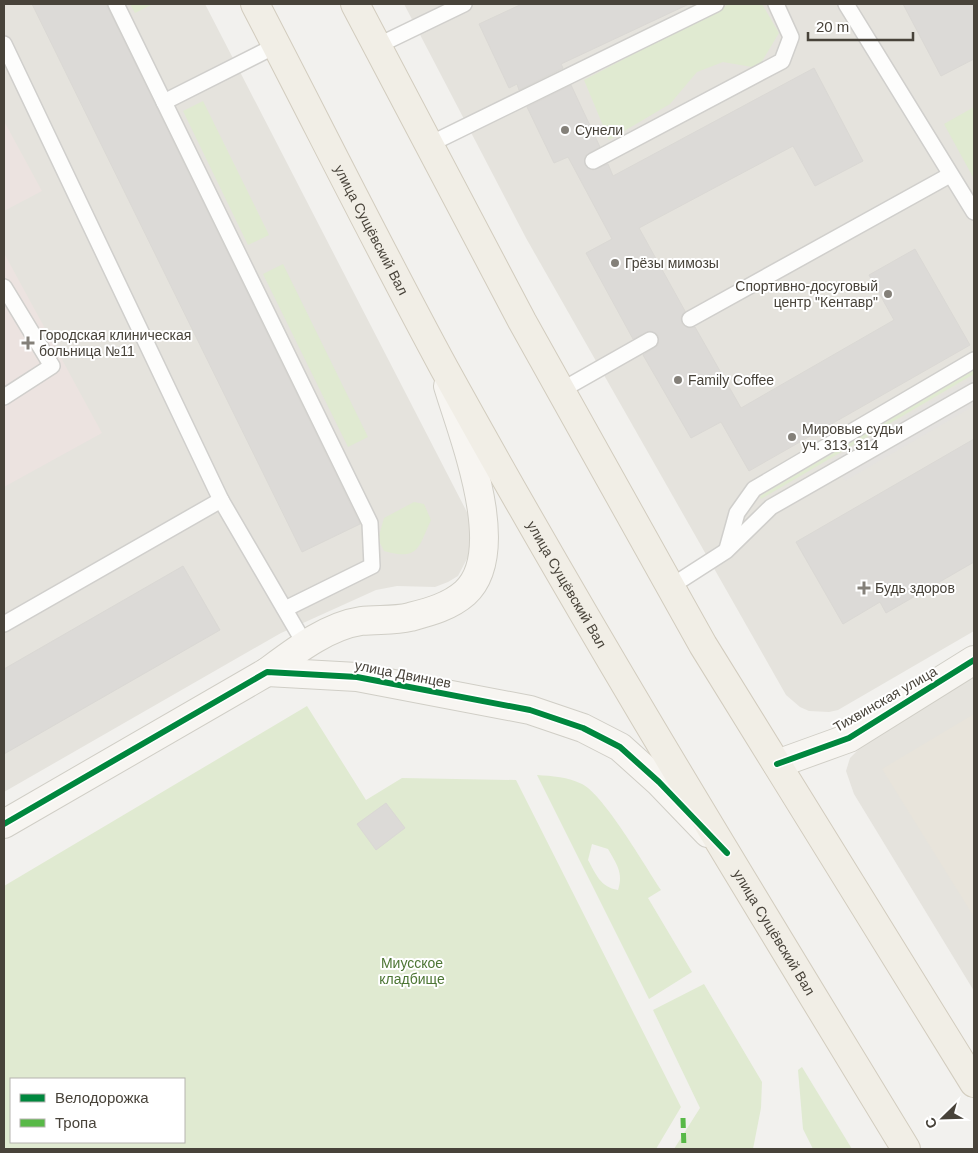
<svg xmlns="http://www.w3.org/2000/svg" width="978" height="1153" viewBox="0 0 978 1153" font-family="Helvetica,sans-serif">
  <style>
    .residential { fill: #e5e3dd }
    .education { fill: #e8e4db }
    .medical { fill: #ece3e0 }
    .green { fill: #e0ead1; fill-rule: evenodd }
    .parking { fill: #e4e2df }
    .building { fill: #dcdad7; stroke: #dad8d4 }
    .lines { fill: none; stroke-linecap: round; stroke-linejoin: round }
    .lane-casing { stroke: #d0cfcc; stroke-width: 18 }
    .secondary-casing { stroke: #d0cec6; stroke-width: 30 }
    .primary-casing { stroke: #d2ccbe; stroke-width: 30 }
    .lane { stroke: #fdfdfc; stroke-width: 15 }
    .secondary { stroke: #f7f5f1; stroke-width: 28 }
    .primary { stroke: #f1eee6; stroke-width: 28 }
    .quiet { stroke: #58b947; stroke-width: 5; stroke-dasharray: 10 5; stroke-linecap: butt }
    .cycleway-casing { stroke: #fff; stroke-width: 9 }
    .cycleway { stroke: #00873e; stroke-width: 6 }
    .poi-dot { fill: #848079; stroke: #fff; stroke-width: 2 }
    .labels { text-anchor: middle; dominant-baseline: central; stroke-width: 4; stroke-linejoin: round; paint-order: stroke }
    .poi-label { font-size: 14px; fill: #48433a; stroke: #fff; text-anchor: start }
    .street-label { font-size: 14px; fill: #48433a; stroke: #fff }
    .park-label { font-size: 14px; fill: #4c7533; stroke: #fff }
  </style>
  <rect width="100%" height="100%" fill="#f2f1ee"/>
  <g class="residential">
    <path d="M4 4H205L470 518V553L458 576 448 582 435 587 397 586 376 590 281 633 4 792Z"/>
    <path d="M404 4H974V631L838 710 829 712 809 711 800 707 786 695 526 238Z"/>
    <path d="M974 675V991L854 794 846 771 850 758 860 748Z"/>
  </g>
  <path class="education" d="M974 714V917L882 769Z"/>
  <g class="medical">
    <path d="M4 121 42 191 4 211Z"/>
    <path d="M4 253 102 433 4 487Z"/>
  </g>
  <g class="green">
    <path d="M130 4H153L135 13Z"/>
    <path d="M729 4H762L779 33 758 68 723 62 697 72 670 104 609 140 584 80Z"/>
    <path d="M203 101 269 235 248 245 183 111Z"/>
    <path d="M974 107V179L944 124Z"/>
    <path d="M283 264 368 437 348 447 263 274Z"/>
    <path d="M974 370V374L761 499 760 496Z"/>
    <path d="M414 502 424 504 431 520C418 548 419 561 384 551L378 539 384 518Z"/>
    <path d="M307 706 366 800 402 778 516 780 681 1107 656 1149H4V886ZM11 1079H184V1142H11Z"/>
    <path d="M537 775C552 776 568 777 582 784 604 795 645 866 661 890L648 898 692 972 649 999ZM592 844 608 849C616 863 624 873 618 890 600 887 596 874 588 860Z"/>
    <path d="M704 984 762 1082 761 1108 753 1149H674L700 1108 653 1010Z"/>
    <path d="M802 1067 852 1149H813L803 1129 798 1070Z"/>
  </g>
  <path class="parking" d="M974 377V406L845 481 832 460Z"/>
  <g class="building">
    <path d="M32 4H106L360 524 302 552Z"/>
    <path d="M522 4H689L561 64 563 68 519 90 517 84 509 88 479 24Z"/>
    <path d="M903 4H974V59L941 76Z"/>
    <path d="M814 68 863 161 815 186 793 146 639 228 685 311 681 318 682 324 689 328 695 327 741 408 894 320 869 275 915 249 970 345 749 471 721 422 691 438 643 355 658 345V335L650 331 633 339 586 253 612 239 568 157 554 163 527 107 571 85 600 147 585 156V165L593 170 608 164 613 176Z"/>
    <path d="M974 439V562L886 613 880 602 843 624 796 542Z"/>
    <path d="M183 566 220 630 4 754V669Z"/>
    <path d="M386 803 405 828 376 850 357 824Z"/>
  </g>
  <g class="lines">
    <defs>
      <g id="lane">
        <path d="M116 4 370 523 372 566 285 609"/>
        <path d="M846 4 974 212"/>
        <path d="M4 44 221 500 306 646"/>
        <path d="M377 46 464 4"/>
        <path d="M164 102 277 45"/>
        <path d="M428 145 716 4"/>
        <path d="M593 161 782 61 791 37 776 4"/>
        <path d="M4 287 52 366 4 397"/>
        <path d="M690 319 950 175"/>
        <path d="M560 391 650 340"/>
        <path d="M727 549 737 513 754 489 974 360"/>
        <path d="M670 587 726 551 771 507 974 391"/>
        <path d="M4 624 221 500"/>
      </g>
      <g id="secondary">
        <path d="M267 672 357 677 530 710 583 728 620 747 659 782 708 833"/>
        <path d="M777 764 849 738 974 660"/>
        <path d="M4 824 267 672C294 652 327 626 361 621 377 619 394 621 410 617 429 612 449 607 465 593 510 552 463 436 448 386"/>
      </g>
      <g id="primary">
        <path id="s1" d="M255 4C318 125 379 248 444 368 590 633 749 891 906 1149"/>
        <path d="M355 4 522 321 703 645 974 1083"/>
      </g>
    </defs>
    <use href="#lane" class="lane-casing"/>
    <use href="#secondary" class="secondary-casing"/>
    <use href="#primary" class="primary-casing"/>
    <use href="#lane" class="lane"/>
    <use href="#secondary" class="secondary"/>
    <use href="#primary" class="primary"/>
    <path class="quiet" d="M683 1118 684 1149"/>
    <defs>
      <g id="cycleway">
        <path d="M777 764 849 738 974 660"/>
        <path d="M4 824 267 672 357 677 530 710 583 728 620 747 659 782 727 853"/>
      </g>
    </defs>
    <use href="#cycleway" class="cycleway-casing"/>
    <use href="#cycleway" class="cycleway"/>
  </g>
  <g class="poi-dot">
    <circle cx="565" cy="130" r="5"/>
    <circle cx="615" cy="263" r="5"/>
    <circle cx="888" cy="294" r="5"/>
    <path d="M25.5 335.5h5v5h5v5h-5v5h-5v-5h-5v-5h5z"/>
    <circle cx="678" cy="380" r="5"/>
    <circle cx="792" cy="437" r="5"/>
    <path d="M861.5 580.5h5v5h5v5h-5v5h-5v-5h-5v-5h5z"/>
  </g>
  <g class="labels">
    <g class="poi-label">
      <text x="575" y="130">Сунели</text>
      <text x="625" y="263">Грёзы мимозы</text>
      <text x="878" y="286" text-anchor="end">Спортивно-досуговый<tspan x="878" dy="16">центр "Кентавр"</tspan></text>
      <text x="39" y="335">Городская клиническая<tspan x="39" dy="16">больница №11</tspan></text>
      <text x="688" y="380">Family Coffee</text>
      <text x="802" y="429">Мировые судьи<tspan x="802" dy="16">уч. 313, 314</tspan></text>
      <text x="875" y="588">Будь здоров</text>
    </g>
    <g class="street-label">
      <text stroke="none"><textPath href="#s1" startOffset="254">улица Сущёвский Вал</textPath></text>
      <text stroke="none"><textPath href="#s1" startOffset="659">улица Сущёвский Вал</textPath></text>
      <text transform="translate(403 674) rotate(11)">улица Двинцев</text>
      <text transform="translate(885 699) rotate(-30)">Тихвинская улица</text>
      <text stroke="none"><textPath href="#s1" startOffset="1064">улица Сущёвский Вал</textPath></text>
    </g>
    <g class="park-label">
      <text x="412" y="963">Миусское<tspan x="412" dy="16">кладбище</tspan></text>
    </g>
  </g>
  <rect width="978" height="1153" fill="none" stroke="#48433a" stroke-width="10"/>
  <rect x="10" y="1078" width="175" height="65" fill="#ffffff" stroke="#b6b4b0"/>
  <rect x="20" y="1094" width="25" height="8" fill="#00873e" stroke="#b6b4b0"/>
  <text x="55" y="1103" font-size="15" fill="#48433a">Велодорожка</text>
  <rect x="20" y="1119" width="25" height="8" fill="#58b947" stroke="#b6b4b0"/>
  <text x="55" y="1128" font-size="15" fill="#48433a">Тропа</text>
  <g transform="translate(943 1118) rotate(247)" stroke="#ffffff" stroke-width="4" paint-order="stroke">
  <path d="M0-4L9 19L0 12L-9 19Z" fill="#48433a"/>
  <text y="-8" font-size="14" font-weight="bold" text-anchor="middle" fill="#48433a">С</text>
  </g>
  <path d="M808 32v8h105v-8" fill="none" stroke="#48433a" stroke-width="2.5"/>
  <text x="816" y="32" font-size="15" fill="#48433a" stroke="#ffffff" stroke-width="4" paint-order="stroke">20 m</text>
</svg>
